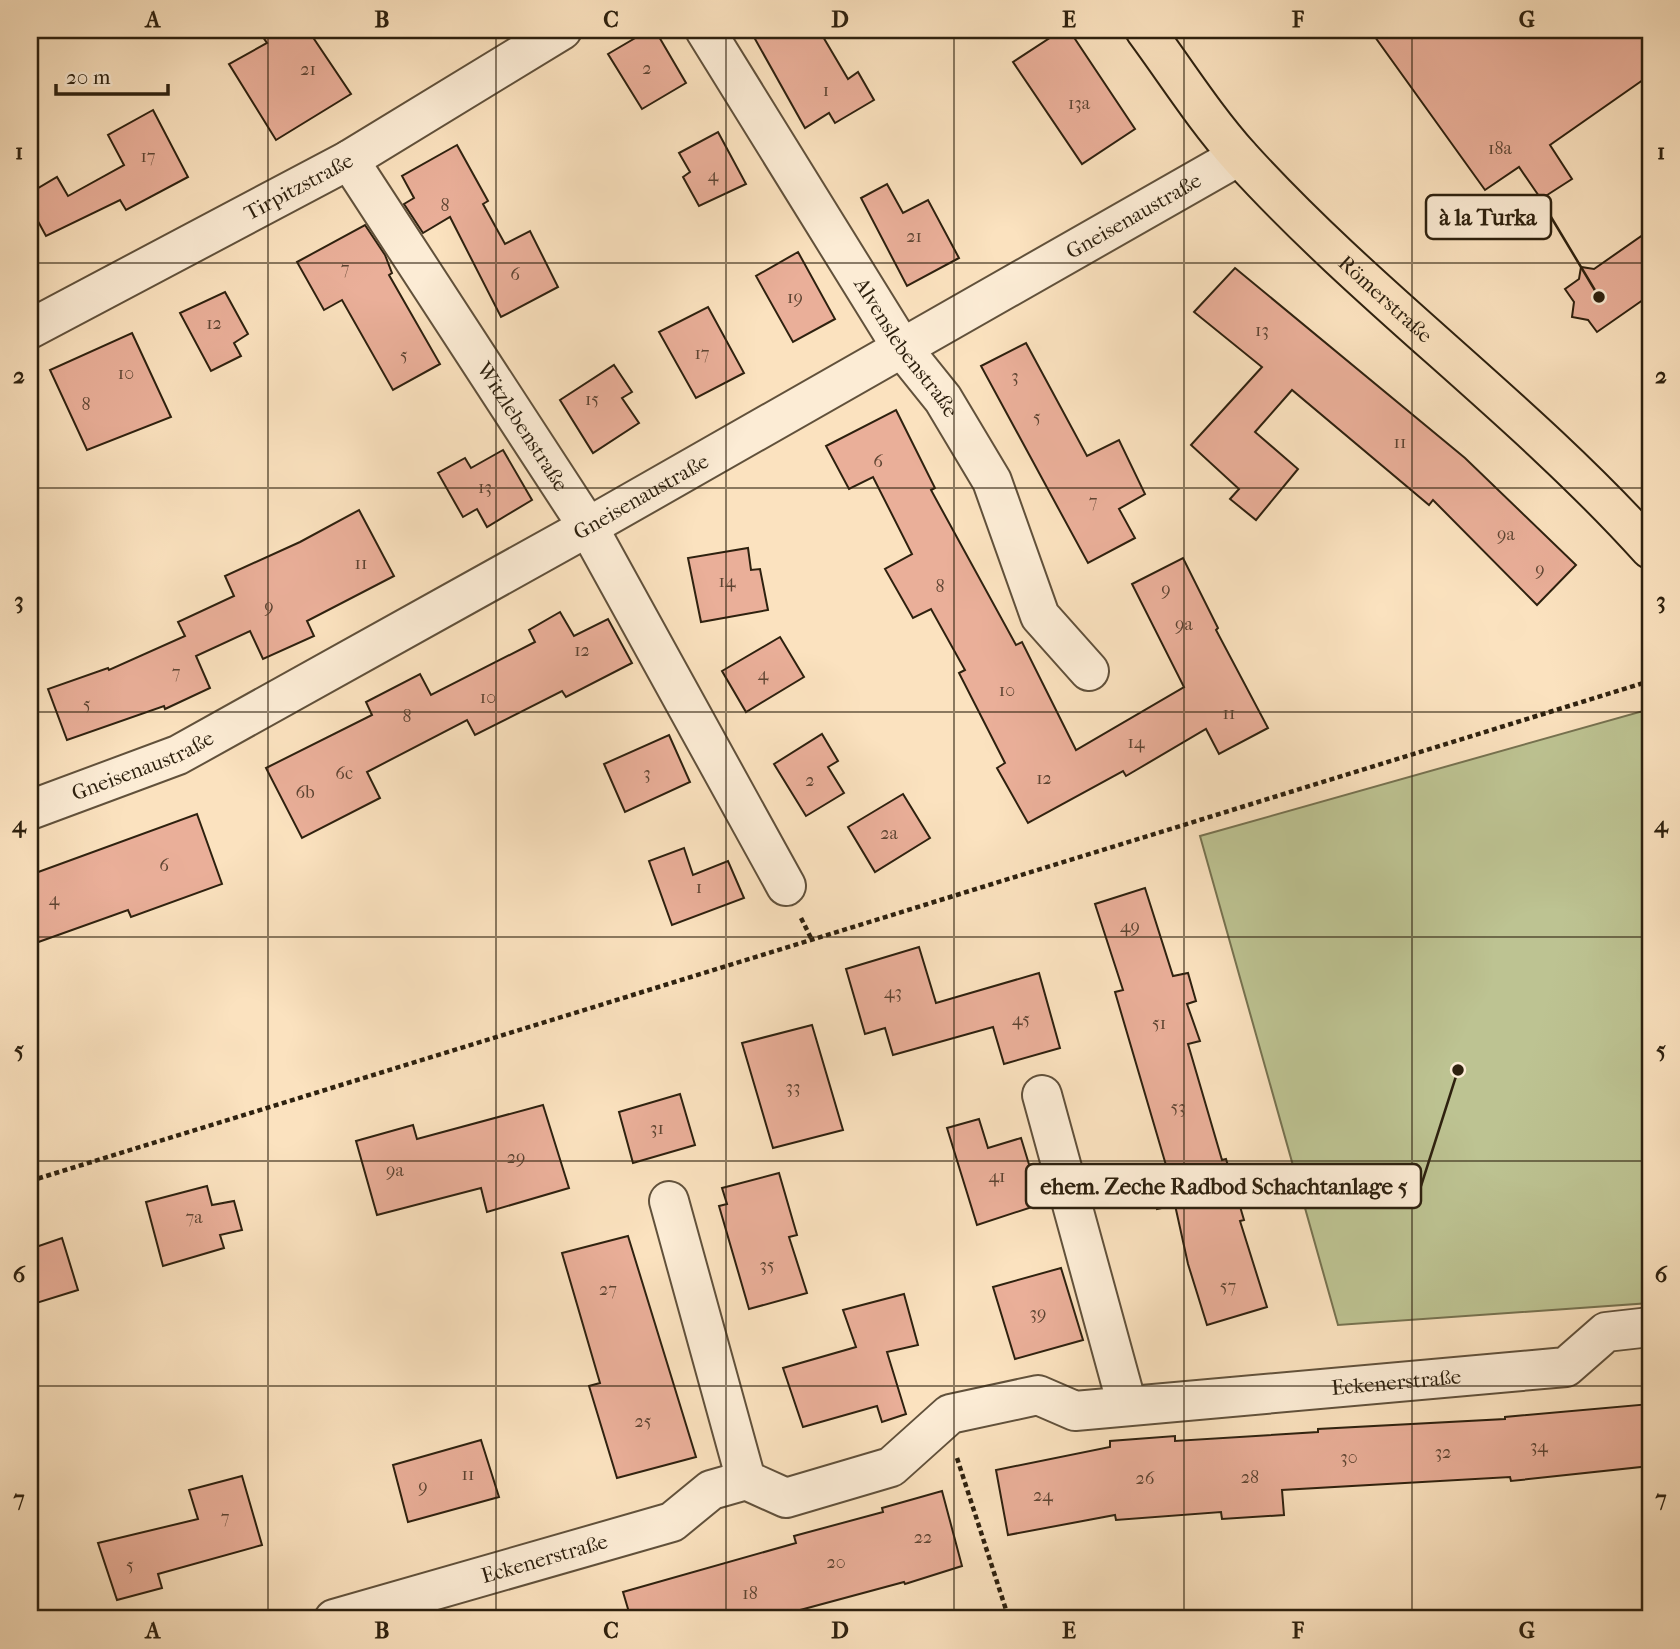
<svg xmlns="http://www.w3.org/2000/svg" width="1680" height="1649" viewBox="0 0 1680 1649" font-family="'IM FELL French Canon',serif">
  <style>
    .green { fill: #bdc392; stroke: #767250; stroke-width: 2 }
    .building { fill: #eaaf99; stroke: #2e210f; stroke-width: 2 }
    .lines { fill: none; stroke-linecap: round; stroke-linejoin: round }
    .minor-casing { stroke: #61513b; stroke-width: 42 }
    .major-casing { stroke: #2e210f; stroke-width: 42 }
    .path { stroke: #2e210f; stroke-width: 4.5; stroke-dasharray: 5 3.5; stroke-linecap: butt }
    .minor { stroke: #fcecd5; stroke-width: 38 }
    .major { stroke: #fbe2bf; stroke-width: 38 }
    .grid { fill: none; stroke: #2e210f; stroke-width: 2; stroke-opacity: 0.55 }
    .labels { text-anchor: middle; dominant-baseline: central; stroke-width: 7; stroke-linejoin: round; paint-order: stroke }
    .number-label { font-size: 18px; fill: #5d4432 }
    .street-label { font-size: 21px; fill: #2e210f; stroke: #fcecd5 }
    .leader { fill: none; stroke: #2e210f; stroke-width: 2.5 }
    .callout-dot { fill: #2e210f; stroke: #fcecd5; stroke-width: 2.5 }
    .callout { fill: #fcecd5; stroke: #2e210f; stroke-width: 2.5 }
    .callout-label { font-size: 23px; text-anchor: middle; font-weight: bold; fill: #2e210f }
    .neatline { fill: none; stroke: #2e210f; stroke-width: 2.5 }
    .grid-label { font-size: 23px; text-anchor: middle; font-weight: bold; fill: #2e210f }
  </style>
  <rect width="100%" height="100%" fill="#fbe2bf"/>
  <filter id="stains"><feTurbulence type="fractalNoise" baseFrequency=".00286" numOctaves="4"/><feColorMatrix values="0 0 0 0 .2 0 0 0 0 .09 0 0 0 0 .02 0 0 0 .5 -.17"/></filter>
  <radialGradient id="worn" r=".72"><stop offset=".6" stop-color="#630" stop-opacity="0"/><stop offset="1" stop-color="#630" stop-opacity=".3"/></radialGradient>
  <path class="green" d="M1650 709V1303L1338 1325 1200 836Z"/>
  <g class="building">
    <path d="M258 30H308L351 94 276 140 229 64 267 43Z"/>
    <path d="M649 30H655L686 83 642 109 608 54Z"/>
    <path d="M750 30H819L848 79 858 72 874 100 835 123 829 113 805 128Z"/>
    <path d="M1062 30H1069L1135 129 1082 164 1013 62Z"/>
    <path d="M1370 30H1650V75L1550 145 1572 179 1541 199 1519 167 1485 190Z"/>
    <path d="M153 110 188 177 126 210 120 200 46 236 34 214 37 213 30 193 57 177 68 196 124 165 108 135Z"/>
    <path d="M718 132 746 184 699 206 683 177 690 172 679 153Z"/>
    <path d="M457 145 488 201 483 204 505 244 530 231 558 287 501 317 450 217 423 233 404 204 414 198 402 176Z"/>
    <path d="M887 184 903 213 928 200 959 258 907 286 861 198Z"/>
    <path d="M365 225 385 255 392 273 389 275 440 364 393 390 342 300 324 310 297 262Z"/>
    <path d="M1650 230V295L1597 332 1588 320 1572 317 1574 302 1565 289 1579 279 1581 267 1594 269Z"/>
    <path d="M798 252 835 319 793 342 756 276Z"/>
    <path d="M1235 268 1465 458 1576 565 1537 605 1433 500 1429 505 1292 390 1255 432 1298 469 1256 520 1230 499 1239 489 1191 445 1262 367 1194 312Z"/>
    <path d="M225 292 248 334 234 343 241 356 211 371 180 313Z"/>
    <path d="M708 307 744 373 696 398 659 332Z"/>
    <path d="M132 333 171 417 87 450 50 370Z"/>
    <path d="M1026 343 1087 456 1119 440 1145 494 1119 509 1135 538 1088 563 981 366Z"/>
    <path d="M614 365 632 392 622 398 639 423 593 453 560 400Z"/>
    <path d="M896 410 935 488 931 490 1016 645 1022 642 1076 750 1184 687 1132 584 1183 558 1218 628 1216 630 1268 728 1219 754 1206 729 1126 776 1123 771 1028 823 997 768 1005 763 959 673 965 670 931 609 913 618 885 569 912 554 873 477 849 489 826 446Z"/>
    <path d="M503 450 532 500 487 527 477 509 463 517 438 473 465 458 471 468Z"/>
    <path d="M359 510 394 576 307 621 314 636 263 659 250 631 196 656 210 688 165 709 164 706 67 740 48 689 108 668 109 670 185 636 178 622 234 596 225 576 300 542Z"/>
    <path d="M748 548 751 570 760 569 768 610 701 622 688 558Z"/>
    <path d="M560 612 574 636 608 619 632 663 566 697 562 691 475 735 467 720 367 772 380 798 302 838 266 768 372 715 366 702 420 674 431 695 535 642 529 630Z"/>
    <path d="M780 637 804 677 746 712 722 671Z"/>
    <path d="M822 734 838 761 828 767 844 793 806 816 774 764Z"/>
    <path d="M669 735 690 782 625 812 604 764Z"/>
    <path d="M903 794 930 838 875 872 848 827Z"/>
    <path d="M197 814 222 884 131 917 128 910 30 945V875Z"/>
    <path d="M684 848 693 875 728 861 744 898 672 925 649 861Z"/>
    <path d="M1145 888 1173 976 1188 973 1196 1001 1187 1004 1200 1041 1188 1044 1222 1160 1226 1159 1244 1220 1240 1221 1267 1307 1207 1325 1188 1264 1175 1205 1157 1209 1149 1177 1168 1172 1115 992 1123 990 1095 904Z"/>
    <path d="M919 947 936 1003 1039 973 1060 1048 1004 1064 993 1027 893 1055 885 1028 865 1034 846 969Z"/>
    <path d="M812 1025 843 1130 773 1148 742 1043Z"/>
    <path d="M680 1094 695 1145 633 1163 619 1112Z"/>
    <path d="M543 1105 569 1188 487 1212 481 1188 377 1215 356 1141 413 1125 417 1139Z"/>
    <path d="M979 1119 988 1148 1021 1138 1041 1204 977 1225 947 1128Z"/>
    <path d="M779 1173 797 1235 789 1237 807 1293 749 1309 719 1206 727 1204 722 1188Z"/>
    <path d="M207 1186 212 1205 234 1201 242 1230 220 1235 224 1248 163 1266 146 1202Z"/>
    <path d="M628 1236 696 1457 617 1478 589 1386 600 1383 562 1253Z"/>
    <path d="M62 1238 78 1290 30 1305V1249Z"/>
    <path d="M1061 1268 1083 1340 1015 1359 993 1287Z"/>
    <path d="M904 1294 918 1345 887 1352 906 1414 882 1422 877 1406 803 1427 783 1368 856 1347 843 1310Z"/>
    <path d="M1650 1404V1466L1511 1481 1510 1477 1282 1490 1284 1515 1222 1519 1221 1512 1116 1520 1115 1515 1008 1535 996 1470 1110 1447V1441L1175 1436V1441L1318 1432V1429L1505 1419V1417Z"/>
    <path d="M481 1440 499 1497 408 1522 393 1465Z"/>
    <path d="M242 1476 262 1545 158 1574 162 1588 117 1600 98 1543 198 1519 189 1490Z"/>
    <path d="M942 1491 962 1566 905 1584 904 1582 789 1613 791 1619H631L623 1592 796 1543 794 1536 883 1512 882 1508Z"/>
  </g>
  <g class="lines">
    <defs>
      <g id="minor">
        <path id="s1" d="M705 30 902 348 943 399 992 481 1040 616 1089 671"/>
        <path id="s2" d="M349 160 588 527 786 886"/>
        <path id="s3" d="M30 329 349 160 562 30"/>
        <path id="s4" d="M30 810 178 755 588 527 1239 156"/>
        <path d="M1042 1095 1127 1405"/>
        <path d="M669 1201 746 1480"/>
        <path id="s5" d="M334 1619 672 1522 711 1490 746 1480 786 1498 891 1467 950 1414 1038 1395 1075 1411 1566 1367 1606 1332 1650 1327"/>
      </g>
      <g id="major">
        <path id="s6" d="M1145 30C1176 72 1205 118 1240 157 1367 297 1523 408 1650 549"/>
      </g>
    </defs>
    <use href="#minor" class="minor-casing"/>
    <use href="#major" class="major-casing"/>
    <g class="path">
      <path d="M801 918 812 940"/>
      <path d="M30 1181 1650 681"/>
      <path d="M957 1458 1009 1619"/>
    </g>
    <use href="#minor" class="minor"/>
    <use href="#major" class="major"/>
  </g>
  <path class="grid" d="M268 30V1619M496 30V1619M726 30V1619M954 30V1619M1184 30V1619M1412 30V1619M30 263H1650M30 488H1650M30 712H1650M30 937H1650M30 1161H1650M30 1386H1650"/>
  <g class="labels">
    <g class="number-label">
      <text x="647" y="68">2</text>
      <text x="308" y="69">21</text>
      <text x="826" y="90">1</text>
      <text x="1079" y="103">13a</text>
      <text x="1500" y="148">18a</text>
      <text x="148" y="156">17</text>
      <text x="713" y="175">4</text>
      <text x="445" y="205">8</text>
      <text x="914" y="236">21</text>
      <text x="345" y="268">7</text>
      <text x="515" y="274">6</text>
      <text x="795" y="297">19</text>
      <text x="214" y="323">12</text>
      <text x="1262" y="330">13</text>
      <text x="702" y="353">17</text>
      <text x="404" y="355">5</text>
      <text x="126" y="373">10</text>
      <text x="1015" y="376">3</text>
      <text x="592" y="399">15</text>
      <text x="86" y="404">8</text>
      <text x="1037" y="417">5</text>
      <text x="1400" y="442">11</text>
      <text x="878" y="461">6</text>
      <text x="485" y="487">13</text>
      <text x="1093" y="501">7</text>
      <text x="1506" y="534">9a</text>
      <text x="361" y="563">11</text>
      <text x="1540" y="569">9</text>
      <text x="727" y="581">14</text>
      <text x="940" y="586">8</text>
      <text x="1166" y="589">9</text>
      <text x="269" y="606">9</text>
      <text x="1184" y="624">9a</text>
      <text x="582" y="650">12</text>
      <text x="176" y="672">7</text>
      <text x="763" y="674">4</text>
      <text x="1007" y="690">10</text>
      <text x="488" y="697">10</text>
      <text x="87" y="704">5</text>
      <text x="1229" y="713">11</text>
      <text x="407" y="716">8</text>
      <text x="1136" y="742">14</text>
      <text x="344" y="773">6c</text>
      <text x="647" y="773">3</text>
      <text x="1044" y="778">12</text>
      <text x="810" y="780">2</text>
      <text x="305" y="792">6b</text>
      <text x="889" y="833">2a</text>
      <text x="164" y="865">6</text>
      <text x="699" y="887">1</text>
      <text x="54" y="899">4</text>
      <text x="1130" y="926">49</text>
      <text x="893" y="992">43</text>
      <text x="1021" y="1019">45</text>
      <text x="1159" y="1023">51</text>
      <text x="793" y="1087">33</text>
      <text x="1178" y="1107">53</text>
      <text x="657" y="1128">31</text>
      <text x="516" y="1157">29</text>
      <text x="395" y="1170">9a</text>
      <text x="997" y="1176">41</text>
      <text x="194" y="1217">7a</text>
      <text x="767" y="1265">35</text>
      <text x="1228" y="1286">57</text>
      <text x="608" y="1289">27</text>
      <text x="1038" y="1313">39</text>
      <text x="643" y="1421">25</text>
      <text x="1539" y="1446">34</text>
      <text x="1443" y="1452">32</text>
      <text x="1349" y="1457">30</text>
      <text x="468" y="1474">11</text>
      <text x="1250" y="1477">28</text>
      <text x="1145" y="1478">26</text>
      <text x="423" y="1486">9</text>
      <text x="1043" y="1495">24</text>
      <text x="225" y="1517">7</text>
      <text x="923" y="1537">22</text>
      <text x="836" y="1562">20</text>
      <text x="130" y="1565">5</text>
      <text x="750" y="1593">18</text>
    </g>
    <g class="street-label">
      <text stroke="none"><textPath href="#s3" startOffset="304">Tirpitzstraße</textPath></text>
      <text stroke="none"><textPath href="#s4" startOffset="1255">Gneisenaustraße</textPath></text>
      <text stroke="none"><textPath href="#s6" startOffset="362">Römerstraße</textPath></text>
      <text stroke="none"><textPath href="#s1" startOffset="376">Alvenslebenstraße</textPath></text>
      <text stroke="none"><textPath href="#s2" startOffset="318">Witzlebenstraße</textPath></text>
      <text stroke="none"><textPath href="#s4" startOffset="688">Gneisenaustraße</textPath></text>
      <text stroke="none"><textPath href="#s4" startOffset="121">Gneisenaustraße</textPath></text>
      <text stroke="none"><textPath href="#s5" startOffset="1124">Eckenerstraße</textPath></text>
      <text stroke="none"><textPath href="#s5" startOffset="219">Eckenerstraße</textPath></text>
    </g>
  </g>
  <path class="leader" d="M1599 297L1551 217M1458 1070L1421 1186"/>
  <g class="callout-dot">
    <circle cx="1599" cy="297" r="7"/>
    <circle cx="1458" cy="1070" r="7"/>
  </g>
  <g class="callout">
    <rect x="1426" y="195" width="125" height="44" rx="7"/>
    <rect x="1026" y="1164" width="395" height="44" rx="7"/>
  </g>
  <g class="callout-label">
    <text x="1488" y="225">à la Turka</text>
    <text x="1224" y="1194">ehem. Zeche Radbod Schachtanlage 5</text>
  </g>
  <rect width="1680" height="1649" fill="none" stroke="#fbe2bf" stroke-width="77"/>
  <path d="M56 84v10h112v-10" fill="none" stroke="#2e210f" stroke-width="3.5"/>
  <text x="66" y="84" font-size="21" fill="#2e210f" stroke="#fcecd5" stroke-width="5" paint-order="stroke">20 m</text>
  <rect x="38" y="38" width="1604" height="1572" class="neatline"/>
  <g class="grid-label">
    <text x="153" y="27">A</text>
    <text x="382" y="27">B</text>
    <text x="611" y="27">C</text>
    <text x="840" y="27">D</text>
    <text x="1069" y="27">E</text>
    <text x="1298" y="27">F</text>
    <text x="1527" y="27">G</text>
    <text x="19" y="159">1</text>
    <text x="1661" y="159">1</text>
    <text x="19" y="383">2</text>
    <text x="1661" y="383">2</text>
    <text x="19" y="608">3</text>
    <text x="1661" y="608">3</text>
    <text x="19" y="832">4</text>
    <text x="1661" y="832">4</text>
    <text x="19" y="1057">5</text>
    <text x="1661" y="1057">5</text>
    <text x="19" y="1282">6</text>
    <text x="1661" y="1282">6</text>
    <text x="19" y="1506">7</text>
    <text x="1661" y="1506">7</text>
    <text x="153" y="1638">A</text>
    <text x="382" y="1638">B</text>
    <text x="611" y="1638">C</text>
    <text x="840" y="1638">D</text>
    <text x="1069" y="1638">E</text>
    <text x="1298" y="1638">F</text>
    <text x="1527" y="1638">G</text>
  </g>
  <rect width="100%" height="100%" filter="url(#stains)"/>
  <rect width="100%" height="100%" fill="url(#worn)"/>
</svg>
